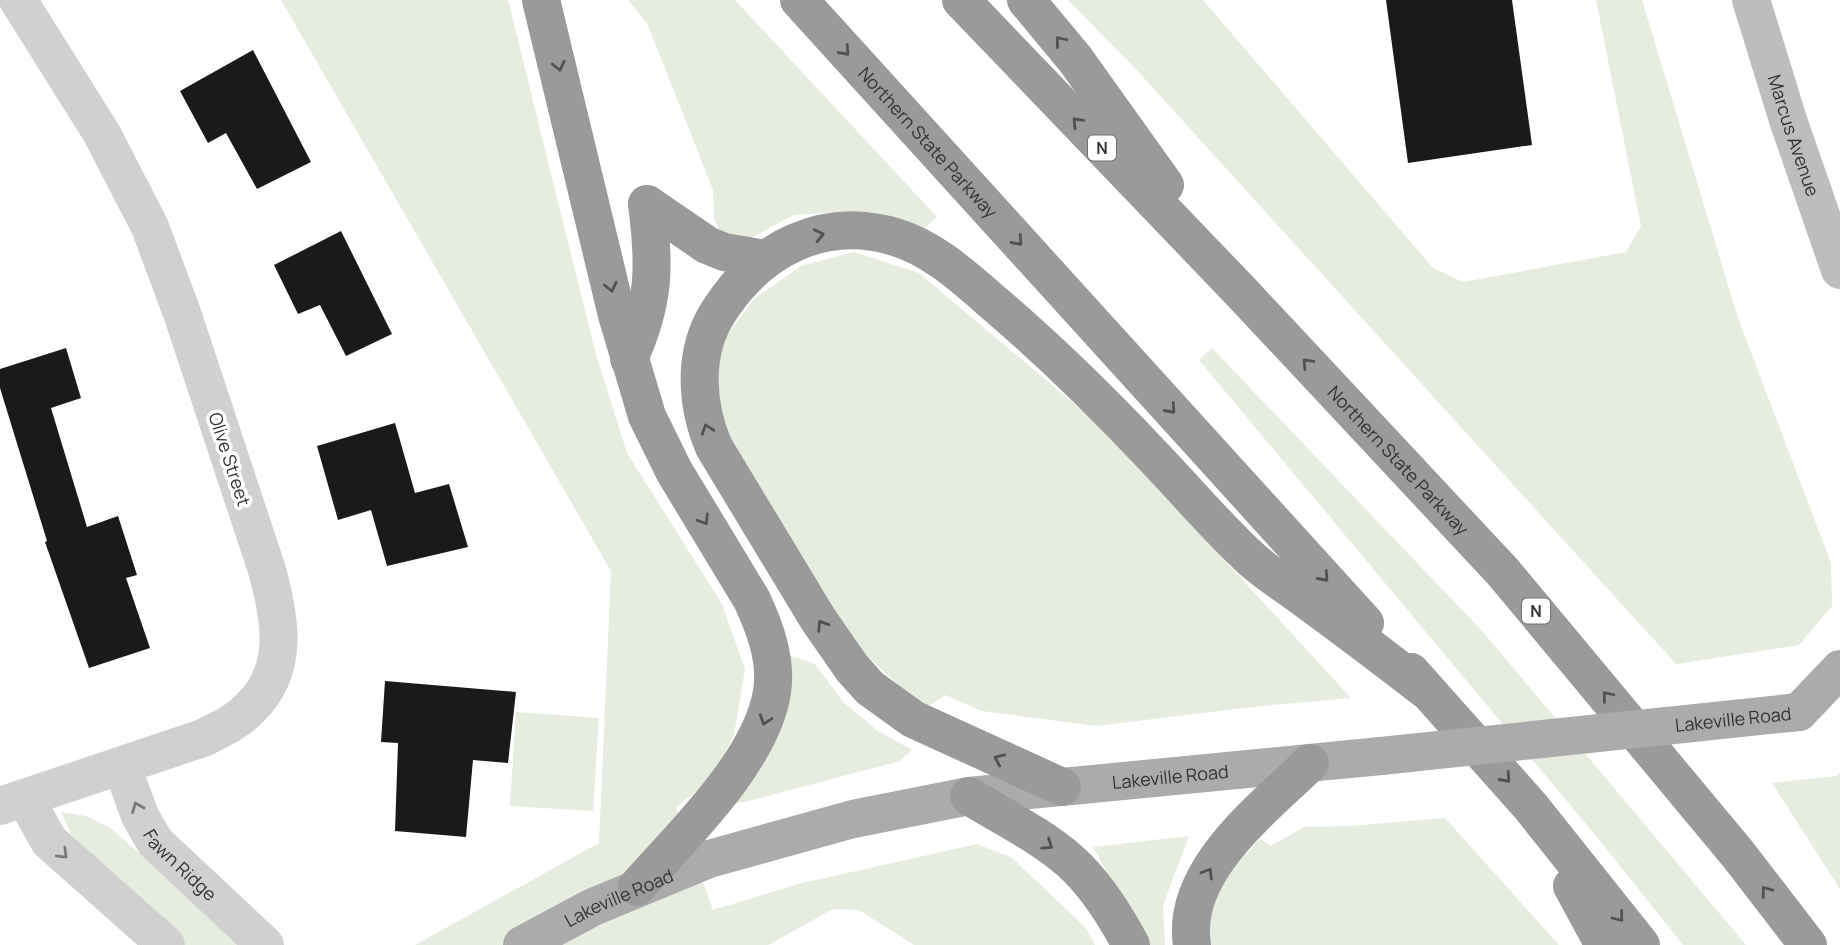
<svg xmlns="http://www.w3.org/2000/svg" width="1840" height="945" viewBox="0 0 1840 945" font-family="Manrope,sans-serif">
  <style>
    .green { fill: #e6ecdf }
    .building { fill: #1a1a1a }
    .lines { fill: none; stroke-linecap: round; stroke-linejoin: round }
    .minor { stroke: #d0d0d0; stroke-width: 38 }
    .secondary { stroke: #bdbdbd; stroke-width: 38 }
    .primary { stroke: #ababab; stroke-width: 38 }
    .motorway { stroke: #9a9a9a; stroke-width: 38 }
    .primary-bridge { stroke: #ababab; stroke-width: 38 }
    .oneway { stroke: #525252 }
    .oneway2 { stroke: #7a7a7a }
    .labels { text-anchor: middle; dominant-baseline: central; stroke-width: 7; stroke-linejoin: round; paint-order: stroke }
    .shield { fill: #fff; stroke: #707070; stroke-width: 2 }
    .shield-label { font-size: 16px; font-weight: bold; fill: #333 }
    .street-label { font-size: 18px; fill: #333; stroke: #fff }
  </style>
  <rect width="100%" height="100%" fill="#fff"/>
  <g class="green">
    <path d="M281 0H508L595 351 627 453 722 604 745 669 734 735 712 779 676 807 713 910 798 884 977 844 1011 857 1086 928 1095 945H914L859 910 833 909 768 945H415L599 843 611 571Z"/>
    <path d="M628 0H735L937 217 921 231 842 212 794 215 741 243 723 238 714 218 713 190 647 23Z"/>
    <path d="M1068 0H1203L1433 268 1463 282 1626 252 1641 226 1596 0H1642L1738 318 1831 563 1832 606 1799 645 1676 664 1134 67Z"/>
    <path d="M854 252 919 273 1103 428 1351 698 1252 707 1096 726 982 711 945 695 925 709 857 647 726 435 714 395 721 343 754 299 801 266Z"/>
    <path d="M1212 348 1483 632 1746 945H1683L1601 842 1199 360Z"/>
    <path d="M786 654 815 664 843 702 878 731 912 750 900 761 745 802 727 804Z"/>
    <path d="M516 712 599 718 593 811 510 806Z"/>
    <path d="M1840 773V889L1772 783 1836 776Z"/>
    <path d="M61 812 86 816 110 828 247 945H184L75 842Z"/>
    <path d="M1445 818 1559 945H1209L1204 927 1223 879 1260 839 1271 846 1304 827 1349 826Z"/>
    <path d="M1189 836 1163 905 1165 945H1147L1093 847Z"/>
  </g>
  <g class="building">
    <path d="M1386 0H1512L1532 145 1408 163Z"/>
    <path d="M253 50 311 162 257 189 226 133 208 143 180 91Z"/>
    <path d="M341 231 392 334 346 356 320 305 298 314 274 265Z"/>
    <path d="M66 348 81 398 51 408 87 527 118 516 137 575 126 578 150 648 89 668 45 542 47 541 0 388V369Z"/>
    <path d="M395 423 415 493 449 484 468 547 387 566 371 510 338 520 317 446Z"/>
    <path d="M385 681 516 692 508 763 473 760 466 837 395 831 398 743 381 742Z"/>
  </g>
  <g class="lines">
    <g class="minor">
      <path id="s1" d="M122 766 140 816 155 842 265 945"/>
      <path d="M25 798 49 841 166 945"/>
      <path d="M0 806 203 738C219 730 237 722 249 709 291 670 280 616 266 567L182 313 150 227 102 134 18 0"/>
    </g>
    <path class="secondary" id="s2" d="M1751 0 1789 123 1840 270"/>
    <g class="primary">
      <path d="M1799 712 1840 669"/>
      <path id="s3" d="M522 945 593 907 709 859 853 819 969 796 1381 756"/>
    </g>
    <g class="motorway">
      <path d="M541 0 617 315 647 416 674 471 752 600C765 628 777 660 772 692 761 761 683 835 637 887"/>
      <path id="s4" d="M799 0 1365 623"/>
      <path id="s5" d="M961 0 1244 295 1503 572 1737 853 1808 945"/>
      <path d="M1026 0 1075 59 1165 185"/>
      <path d="M647 204 707 245 724 252 765 259"/>
      <path d="M629 359C655 301 655 266 647 204"/>
      <path d="M1411 672 1531 807 1641 945"/>
      <path d="M1062 787 913 719 870 688 852 668 818 619 714 447C696 405 692 352 719 311 758 250 822 215 895 237 933 248 966 279 995 304 1050 351 1102 402 1151 454 1183 487 1213 523 1246 554 1263 571 1285 584 1305 599 1346 629 1387 660 1427 691"/>
      <path d="M969 796C1003 817 1040 835 1070 861 1096 884 1115 915 1131 945"/>
      <path d="M1572 886 1604 945"/>
      <path d="M1192 945C1180 871 1263 809 1310 763"/>
    </g>
    <path class="primary-bridge" id="s6" d="M1381 756 1799 712"/>
  </g>
  <defs><path id="oneway-chevron" d="M-2-3.5L2.5 0L-2 3.5" fill="none" stroke-width="1.6" stroke-linecap="round" stroke-linejoin="round" transform="scale(1.75)"/></defs>
  <g class="oneway">
    <use href="#oneway-chevron" transform="translate(1060 41) rotate(-130)"/>
    <use href="#oneway-chevron" transform="translate(845 51) rotate(48)"/>
    <use href="#oneway-chevron" transform="translate(559 66) rotate(77)"/>
    <use href="#oneway-chevron" transform="translate(1077 122) rotate(-134)"/>
    <use href="#oneway-chevron" transform="translate(819 235) rotate(-13)"/>
    <use href="#oneway-chevron" transform="translate(1018 241) rotate(48)"/>
    <use href="#oneway-chevron" transform="translate(611 287) rotate(77)"/>
    <use href="#oneway-chevron" transform="translate(1307 363) rotate(-133)"/>
    <use href="#oneway-chevron" transform="translate(1171 409) rotate(48)"/>
    <use href="#oneway-chevron" transform="translate(707 429) rotate(-109)"/>
    <use href="#oneway-chevron" transform="translate(704 520) rotate(58)"/>
    <use href="#oneway-chevron" transform="translate(1324 577) rotate(48)"/>
    <use href="#oneway-chevron" transform="translate(822 625) rotate(-123)"/>
    <use href="#oneway-chevron" transform="translate(1607 696) rotate(-130)"/>
    <use href="#oneway-chevron" transform="translate(765 720) rotate(108)"/>
    <use href="#oneway-chevron" transform="translate(999 759) rotate(-156)"/>
    <use href="#oneway-chevron" transform="translate(1506 778) rotate(48)"/>
    <use href="#oneway-chevron" transform="translate(1048 845) rotate(34)"/>
    <use href="#oneway-chevron" transform="translate(1208 873) rotate(-58)"/>
    <use href="#oneway-chevron" transform="translate(1766 891) rotate(-127)"/>
    <use href="#oneway-chevron" transform="translate(1619 917) rotate(52)"/>
  </g>
  <g class="oneway2">
    <use href="#oneway-chevron" transform="translate(137 807) rotate(-112)"/>
    <use href="#oneway-chevron" transform="translate(63 854) rotate(44)"/>
  </g>
  <g class="labels">
    <g class="shield">
      <rect x="1088" y="135.5" width="28" height="25" rx="5"/>
      <rect x="1522" y="598.5" width="28" height="25" rx="5"/>
    </g>
    <g class="shield-label">
      <text x="1102" y="148">N</text>
      <text x="1536" y="611">N</text>
    </g>
    <g class="street-label">
      <text stroke="none"><textPath href="#s2" startOffset="142">Marcus Avenue</textPath></text>
      <text stroke="none"><textPath href="#s4" startOffset="192">Northern State Parkway</textPath></text>
      <text transform="translate(230 459) rotate(72)">Olive Street</text>
      <text stroke="none"><textPath href="#s5" startOffset="635">Northern State Parkway</textPath></text>
      <text stroke="none"><textPath href="#s6" startOffset="354">Lakeville Road</textPath></text>
      <text stroke="none"><textPath href="#s3" startOffset="676">Lakeville Road</textPath></text>
      <text stroke="none"><textPath href="#s1" startOffset="117">Fawn Ridge</textPath></text>
      <text stroke="none"><textPath href="#s3" startOffset="108">Lakeville Road</textPath></text>
    </g>
  </g>
</svg>
